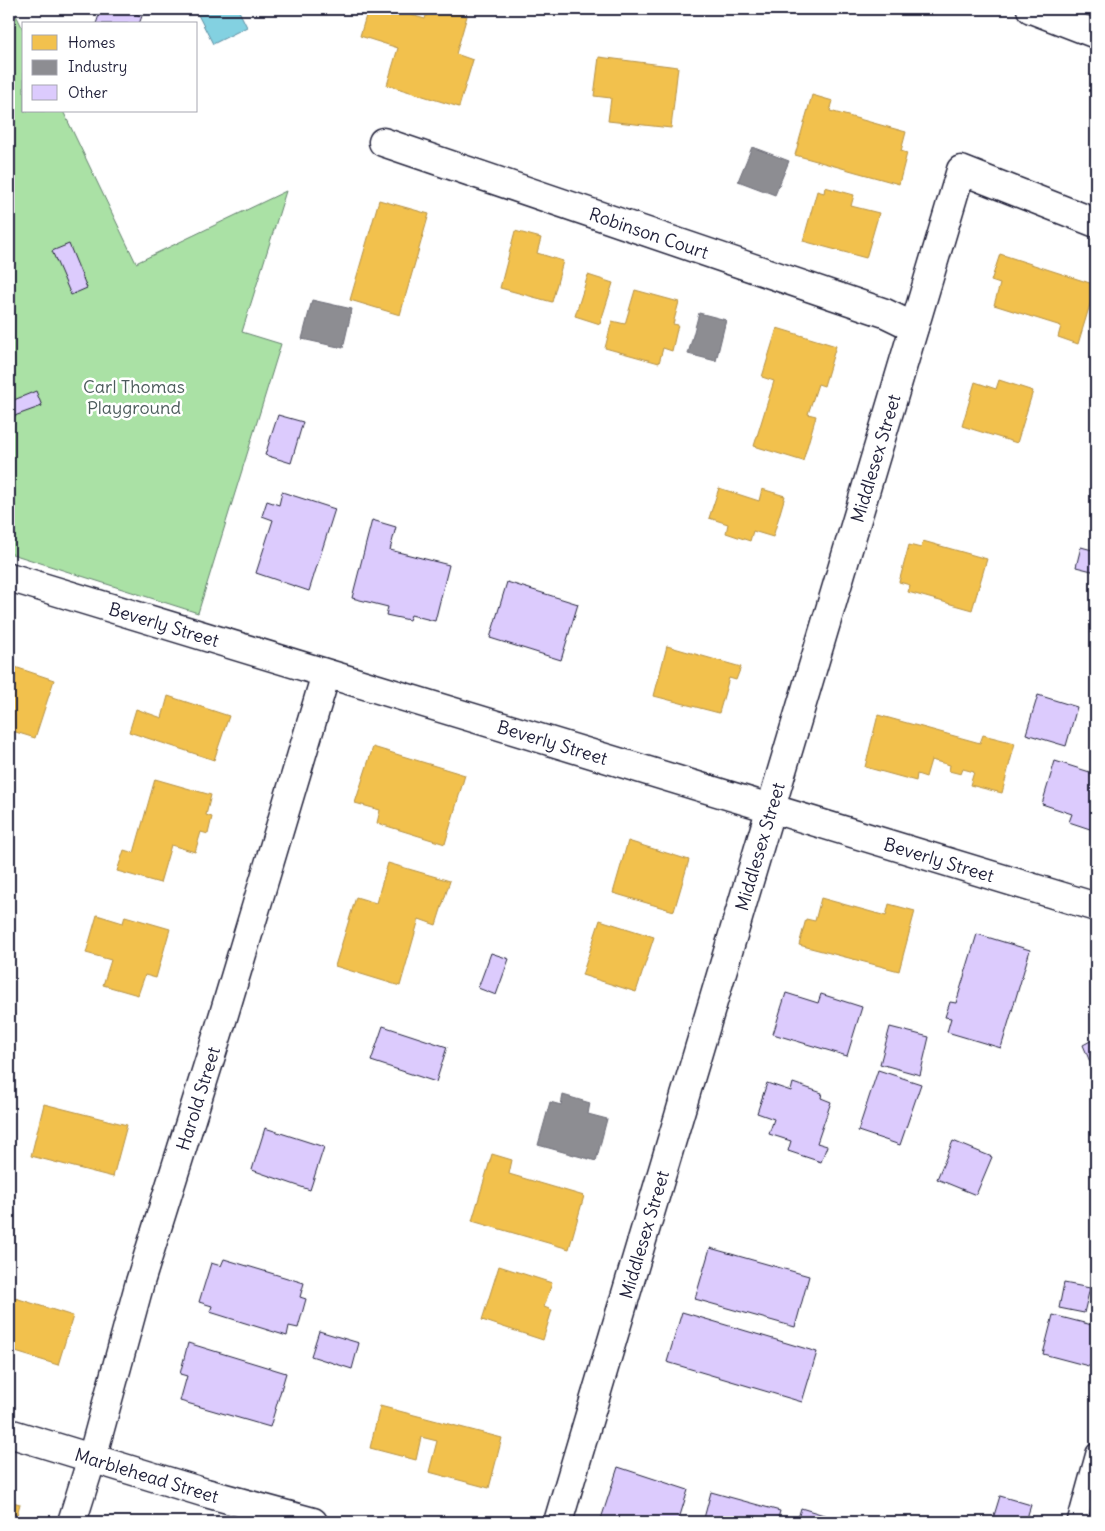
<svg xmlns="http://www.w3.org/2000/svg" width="1105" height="1531" viewBox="0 0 1105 1531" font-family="Delius,sans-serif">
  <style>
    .green { fill: #aae1a5; stroke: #668270 }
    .water { fill: #83d1e1; stroke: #5c8b9f }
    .homes { fill: #f2c14e; stroke: #b49148 }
    .industry { fill: #8d8d92; stroke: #6d6d78 }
    .building { fill: #dccbfd; stroke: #22223b }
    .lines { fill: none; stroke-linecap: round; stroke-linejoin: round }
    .service-casing { stroke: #22223b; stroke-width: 22 }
    .minor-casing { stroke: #22223b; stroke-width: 31 }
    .motorway-casing { stroke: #22223b; stroke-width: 31 }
    .service { stroke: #fff; stroke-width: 19 }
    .minor { stroke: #fff; stroke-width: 28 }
    .motorway { stroke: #fff; stroke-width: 28 }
    .labels { text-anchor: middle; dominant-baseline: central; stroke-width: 5; stroke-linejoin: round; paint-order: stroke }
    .street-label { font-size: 18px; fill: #22223b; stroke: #fff }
    .park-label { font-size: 18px; fill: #4b5b5b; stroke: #fff }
  </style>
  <rect width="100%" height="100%" fill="#fff"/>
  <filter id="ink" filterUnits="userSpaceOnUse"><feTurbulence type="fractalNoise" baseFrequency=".02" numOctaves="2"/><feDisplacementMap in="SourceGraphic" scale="10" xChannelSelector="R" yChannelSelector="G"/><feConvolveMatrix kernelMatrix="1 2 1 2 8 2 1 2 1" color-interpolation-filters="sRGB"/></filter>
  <g filter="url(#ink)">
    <path class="green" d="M9 9H13L24 31V111H63L136 263 286 191 242 332 281 344 198 613 9 553Z"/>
    <path class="water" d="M195 9H238L247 27 213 44Z"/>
    <g class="homes">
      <path d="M368 9H391L425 19 428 9H443L467 16 456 54 473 60 459 107 387 85 398 48 360 36Z"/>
      <path d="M599 57 678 67 671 128 608 121 611 98 594 96Z"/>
      <path d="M812 95 833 101 830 111 906 132 901 151 907 153 899 184 795 155Z"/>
      <path d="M825 187 854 195 851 206 879 213 866 258 803 241 817 191 824 193Z"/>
      <path d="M379 200 429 214 400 315 350 300Z"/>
      <path d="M515 231 541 238 537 253 563 261 552 302 500 288Z"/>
      <path d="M1000 254 1096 285 1078 344 1058 337 1061 326 994 305 1000 284 991 281Z"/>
      <path d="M588 275 613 283 600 324 575 316Z"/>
      <path d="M635 290 679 302 673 324 678 325 672 351 663 348 659 363 605 348 612 321 625 324Z"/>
      <path d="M777 328 836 346 824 386 818 384 808 414 816 416 803 461 754 446 774 381 762 377Z"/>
      <path d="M999 380 1033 391 1017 443 962 426 975 382 996 389Z"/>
      <path d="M719 488 759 501 762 489 785 496 773 537 753 531 750 541 726 533 728 524 709 518Z"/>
      <path d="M923 541 987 559 972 610 908 592 910 585 899 582 909 545 921 548Z"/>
      <path d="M667 646 741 667 736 680 729 678 719 713 654 696Z"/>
      <path d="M9 665 54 680 35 738 9 730Z"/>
      <path d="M168 696 229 716 214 760 129 732 136 709 162 718Z"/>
      <path d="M878 715 980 743 983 735 1015 743 1002 793 970 785 974 772 963 769 961 774 949 771 950 765 931 760 926 777 917 774 916 781 865 767Z"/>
      <path d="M373 747 465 775 445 844 377 823 380 810 355 803Z"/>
      <path d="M155 779 211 795 206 815 212 817 208 834 201 832 195 852 171 845 160 883 117 871 124 850 134 853Z"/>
      <path d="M628 841 689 860 674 911 613 893Z"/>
      <path d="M388 863 450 881 436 925 419 919 400 986 335 966 356 897 376 903Z"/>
      <path d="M821 898 886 916 889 904 915 911 899 971 799 945 806 919 815 921Z"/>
      <path d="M97 915 123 923 125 916 170 929 156 978 145 975 138 995 103 985 111 960 86 953Z"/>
      <path d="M600 920 654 937 636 992 582 975Z"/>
      <path d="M44 1104 127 1125 113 1177 31 1156Z"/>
      <path d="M492 1154 512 1160 509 1174 584 1196 569 1249 472 1221Z"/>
      <path d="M499 1266 552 1283 544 1307 552 1310 543 1340 482 1320Z"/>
      <path d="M9 1296 73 1316 58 1365 9 1350Z"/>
      <path d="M380 1406 502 1438 489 1488 429 1472 437 1441 421 1437 416 1460 370 1448Z"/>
      <path d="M9 1501 20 1504 15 1522H9Z"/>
    </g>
    <g class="industry">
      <path d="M752 147 789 161 775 195 738 181Z"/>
      <path d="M312 300 352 309 343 348 302 339Z"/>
      <path d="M699 313 726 320 716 361 688 354Z"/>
      <path d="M563 1095 590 1103 588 1114 607 1119 596 1161 538 1145 550 1102 561 1105Z"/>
    </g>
    <g class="building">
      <path d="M101 9H117L142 16 139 24H96Z"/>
      <path d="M69 244 87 288 71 295 52 251Z"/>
      <path d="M36 391 42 406 9 418V402Z"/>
      <path d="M278 415 303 422 291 463 265 455Z"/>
      <path d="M282 492 335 509 309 591 256 573 273 520 262 516 267 501 279 505Z"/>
      <path d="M372 520 396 527 390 550 449 565 435 621 411 615 409 620 386 615 388 607 352 598Z"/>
      <path d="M1081 547 1096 551V572L1076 567Z"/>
      <path d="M507 582 578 604 561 660 490 638Z"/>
      <path d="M1038 695 1077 707 1066 746 1026 734Z"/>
      <path d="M1055 761 1096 774V831L1069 822 1072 814 1042 804Z"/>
      <path d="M977 934 1030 950 1001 1048 947 1032 951 1018 945 1017 950 1002 956 1003Z"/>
      <path d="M491 953 509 959 496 995 478 988Z"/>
      <path d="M786 993 818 1003 821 994 862 1007 847 1056 773 1034Z"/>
      <path d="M383 1026 447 1047 436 1082 371 1061Z"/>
      <path d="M890 1027 929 1037 920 1075 880 1064Z"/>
      <path d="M1096 1038V1076L1083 1045Z"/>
      <path d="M878 1070 921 1084 900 1145 858 1131Z"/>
      <path d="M767 1083 791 1091 793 1083 822 1093 821 1098 831 1102 817 1143 827 1146 821 1162 788 1151 791 1141 769 1134 774 1119 757 1113Z"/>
      <path d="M265 1128 324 1147 310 1190 252 1170Z"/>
      <path d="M953 1141 992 1157 976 1195 937 1179Z"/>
      <path d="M710 1248 809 1276 795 1327 695 1299Z"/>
      <path d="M224 1259 304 1283 300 1297 306 1299 298 1328 289 1326 287 1336 210 1312 212 1306 199 1302 211 1263 221 1266Z"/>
      <path d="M1064 1283 1090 1288 1084 1313 1059 1308Z"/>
      <path d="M682 1312 817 1352 802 1402 667 1362Z"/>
      <path d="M1053 1315 1096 1326V1368L1043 1354Z"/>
      <path d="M319 1331 359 1343 352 1369 311 1356Z"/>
      <path d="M188 1343 286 1373 270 1427 180 1401 187 1376 180 1374Z"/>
      <path d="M618 1467 688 1490 678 1522H600Z"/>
      <path d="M711 1492 780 1511 777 1522H703Z"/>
      <path d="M1000 1496 1031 1505 1026 1521 1032 1522H992Z"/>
      <path d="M801 1508 847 1522H797Z"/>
    </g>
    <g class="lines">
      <defs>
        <path id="service" d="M1077 1522 1096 1453"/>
        <g id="minor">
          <path id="s1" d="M383 142 885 313 914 327"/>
          <path id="s2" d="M9 577 1096 907"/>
          <path id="s3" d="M9 1433 206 1493 313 1522"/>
          <path id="s4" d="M72 1522 92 1458 140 1282 224 1014 326 674"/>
          <path id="s5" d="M558 1522 961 170 1096 223"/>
        </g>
        <path id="motorway" d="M1031 9 1096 34"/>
      </defs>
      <use href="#service" class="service-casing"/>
      <use href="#minor" class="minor-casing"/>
      <use href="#motorway" class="motorway-casing"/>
      <use href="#service" class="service"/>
      <use href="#minor" class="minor"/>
      <use href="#motorway" class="motorway"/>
    </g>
  </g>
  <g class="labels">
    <g class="street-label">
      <text stroke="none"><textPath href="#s1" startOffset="281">Robinson Court</textPath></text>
      <text stroke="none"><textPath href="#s5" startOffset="1110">Middlesex Street</textPath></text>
      <text stroke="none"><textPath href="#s2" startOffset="162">Beverly Street</textPath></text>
      <text stroke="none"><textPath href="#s2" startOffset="568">Beverly Street</textPath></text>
      <text stroke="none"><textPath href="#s5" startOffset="705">Middlesex Street</textPath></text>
      <text stroke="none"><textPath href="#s2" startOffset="972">Beverly Street</textPath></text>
      <text stroke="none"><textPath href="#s4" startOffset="442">Harold Street</textPath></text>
      <text stroke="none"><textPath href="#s5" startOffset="300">Middlesex Street</textPath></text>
      <text stroke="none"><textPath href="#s3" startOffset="144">Marblehead Street</textPath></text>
    </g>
    <g class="park-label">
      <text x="134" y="386">Carl Thomas<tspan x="134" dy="21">Playground</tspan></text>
    </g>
  </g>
  <rect width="1105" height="1531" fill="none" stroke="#fff" stroke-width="30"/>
  <rect x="15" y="15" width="1075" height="1501" fill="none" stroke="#22223b" stroke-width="2" filter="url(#ink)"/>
  <rect x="22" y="22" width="175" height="90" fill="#ffffff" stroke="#a7a7b1"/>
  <rect x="32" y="35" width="25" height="15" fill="#f2c14e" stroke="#a7a7b1"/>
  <text x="68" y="48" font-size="15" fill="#22223b">Homes</text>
  <rect x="32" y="60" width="25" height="15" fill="#8d8d92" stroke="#a7a7b1"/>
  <text x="68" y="72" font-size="15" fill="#22223b">Industry</text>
  <rect x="32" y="85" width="25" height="15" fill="#dccbfd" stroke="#a7a7b1"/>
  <text x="68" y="98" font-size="15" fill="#22223b">Other</text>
</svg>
